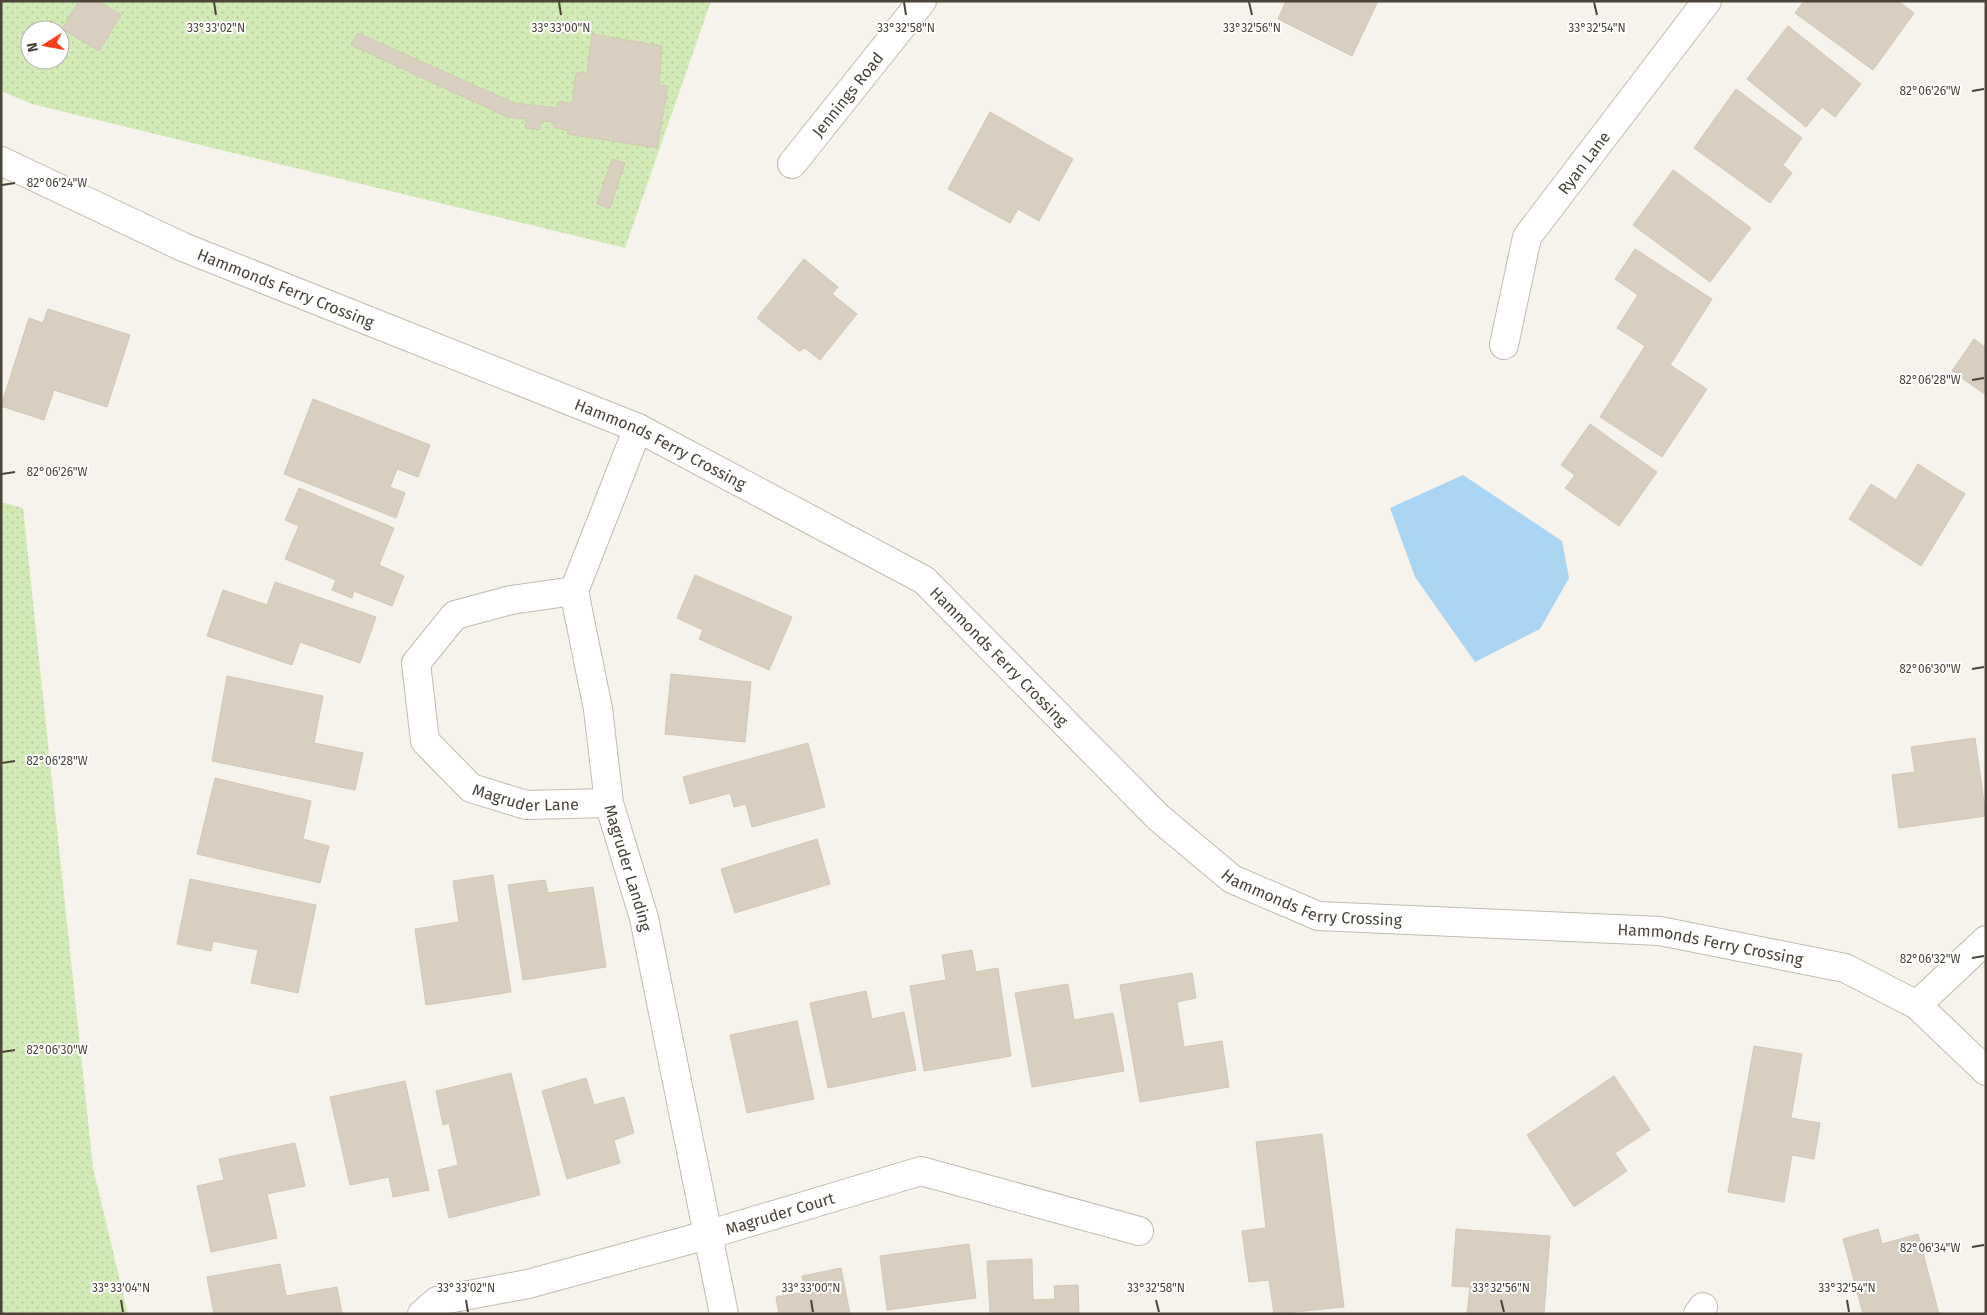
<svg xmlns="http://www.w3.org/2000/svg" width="1987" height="1315" viewBox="0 0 1987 1315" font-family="'Fira Sans',sans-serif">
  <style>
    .grass { fill: url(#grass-dots); fill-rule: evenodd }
    .water { fill: #a9d4f2 }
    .building { fill: #d8cfc1; stroke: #d3c7b4 }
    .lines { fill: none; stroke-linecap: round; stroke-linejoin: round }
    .minor-casing { stroke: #c2bbae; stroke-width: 30 }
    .minor { stroke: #fff; stroke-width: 28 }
    .ticks { fill: none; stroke: #4b4439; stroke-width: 2 }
    .labels { text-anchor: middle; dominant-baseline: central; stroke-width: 4; stroke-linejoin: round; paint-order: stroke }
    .street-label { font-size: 16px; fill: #4b4439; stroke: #fff }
    .ticks-label { font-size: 12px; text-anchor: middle; fill: #4b4439; stroke: #fff; stroke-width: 4; stroke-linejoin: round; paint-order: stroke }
  </style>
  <defs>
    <pattern id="grass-dots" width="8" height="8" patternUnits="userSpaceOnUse" patternTransform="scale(1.25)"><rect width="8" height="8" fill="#d2eab5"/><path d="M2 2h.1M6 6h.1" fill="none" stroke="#b6ca9c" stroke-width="1.8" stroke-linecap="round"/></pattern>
  </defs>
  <rect width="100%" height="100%" fill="#f6f3ec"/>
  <g class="grass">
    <path d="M1 1H711L625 248 32 104 1 91ZM30 30H60V60H30Z"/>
    <path d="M1 502 23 508 93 1168 128 1314H1Z"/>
  </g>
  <path class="water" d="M1463 475 1562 541 1569 578 1540 629 1475 662 1415 577 1390 508Z"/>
  <g class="building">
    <path d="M79 1H98L121 15 99 51 62 29Z"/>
    <path d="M1286 1H1378L1352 56 1278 19Z"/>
    <path d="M1804 1H1898L1914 13 1873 70 1795 13Z"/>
    <path d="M1788 26 1861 84 1835 117 1822 107 1806 127 1747 79Z"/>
    <path d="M358 33 514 103 557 108 558 102 572 103 576 73H587L592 34 662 46 659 85 668 86 657 148 567 134 568 131 554 127V122L541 121 539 130 525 128 526 119 507 117 351 45Z"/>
    <path d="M1736 89 1802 138 1783 165 1792 173 1770 203 1694 148Z"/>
    <path d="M990 112 1073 159 1039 221 1018 209 1010 223 948 189Z"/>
    <path d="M612 159 625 163 610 208 597 204Z"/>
    <path d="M1673 170 1751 228 1710 282 1633 225Z"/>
    <path d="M1635 249 1712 299 1670 365 1707 389 1662 457 1600 417 1645 346 1617 328 1638 295 1615 279Z"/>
    <path d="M804 259 838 287 832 294 857 314 820 360 805 348 799 351 757 318Z"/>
    <path d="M48 309 130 335 107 407 54 390 44 420 1 406 29 318 43 323Z"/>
    <path d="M1974 339 1986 348V395L1952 371Z"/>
    <path d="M313 399 430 445 418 477 397 469 390 487 405 493 396 518 284 474Z"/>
    <path d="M1590 424 1657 472 1619 526 1565 488 1575 475 1561 465Z"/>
    <path d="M1918 464 1965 494 1921 566 1849 519 1871 484 1896 500Z"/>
    <path d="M299 488 394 528 379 565 404 576 392 606 354 591 352 598 332 590 336 580 285 559 299 526 285 520Z"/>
    <path d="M695 575 792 617 769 670 699 639 703 630 677 618Z"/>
    <path d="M275 582 376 617 360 663 300 642 292 665 207 636 223 590 267 605Z"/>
    <path d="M671 674 751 682 745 742 665 734Z"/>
    <path d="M227 676 323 696 314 743 363 753 355 790 212 761Z"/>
    <path d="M1975 738 1986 816 1899 828 1892 775 1915 772 1911 747Z"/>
    <path d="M808 743 825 807 752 827 746 804 734 807 730 793 690 804 683 777Z"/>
    <path d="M215 778 311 801 303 839 329 846 320 883 197 854Z"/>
    <path d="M817 839 830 884 735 913 721 869Z"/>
    <path d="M493 875 511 992 426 1005 415 929 459 922 453 881Z"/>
    <path d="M190 879 316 905 298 993 251 983 258 950 213 941 211 951 177 944Z"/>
    <path d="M545 880 548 893 593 887 606 967 523 980 508 885Z"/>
    <path d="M972 950 976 972 998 968 1011 1056 924 1071 910 986 946 980 942 955Z"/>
    <path d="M1192 973 1196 998 1177 1002 1184 1047 1222 1041 1229 1087 1140 1102 1120 985Z"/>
    <path d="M1068 984 1074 1020 1113 1013 1124 1071 1032 1087 1015 993Z"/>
    <path d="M866 991 872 1019 904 1012 916 1070 828 1088 810 1003Z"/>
    <path d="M797 1021 814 1099 747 1113 730 1035Z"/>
    <path d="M1754 1046 1802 1054 1791 1118 1820 1123 1814 1159 1792 1155 1784 1202 1728 1192Z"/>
    <path d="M511 1073 540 1195 449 1218 438 1170 458 1165 449 1123 443 1125 436 1091Z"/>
    <path d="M1614 1076 1650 1130 1615 1153 1627 1171 1574 1207 1527 1135Z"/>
    <path d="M586 1078 594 1105 624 1097 634 1133 614 1140 620 1163 567 1179 542 1091Z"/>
    <path d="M405 1081 429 1190 393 1197 389 1177 350 1185 330 1097Z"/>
    <path d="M1322 1134 1344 1307 1274 1314 1269 1280 1249 1282 1242 1231 1266 1228 1256 1142Z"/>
    <path d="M295 1143 305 1186 267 1194 277 1238 211 1252 197 1186 224 1180 219 1159Z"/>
    <path d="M1456 1229 1550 1236 1544 1314H1467L1470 1287 1452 1286Z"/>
    <path d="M1878 1229 1882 1244 1918 1234 1939 1314H1863L1843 1239Z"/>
    <path d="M969 1244 976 1298 887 1310 880 1256Z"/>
    <path d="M1032 1259 1033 1300 1055 1299 1054 1286 1078 1285 1079 1314H990L987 1261Z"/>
    <path d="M280 1264 286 1296 337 1287 342 1314H214L207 1277Z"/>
    <path d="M841 1268 850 1314H779L776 1297 806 1292 802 1276Z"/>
  </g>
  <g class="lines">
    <defs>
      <g id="minor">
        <path id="s1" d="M1 161 183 247 638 428 924 580 1159 818 1232 879 1318 916 1660 931 1845 968 1917 1005 1986 1071"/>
        <path id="s2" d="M792 164 922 1"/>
        <path id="s3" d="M1504 345 1527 237 1707 1"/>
        <path id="s4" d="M638 428 574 591 598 709 609 803 644 918 724 1314"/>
        <path id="s5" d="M574 591 511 600 455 615 416 663 425 741 471 788 526 805 609 803"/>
        <path d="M1917 1005 1986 940"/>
        <path id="s6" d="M422 1314 437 1301 528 1284 707 1235 921 1171 1139 1231"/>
        <path d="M1698 1314 1703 1307"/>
      </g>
    </defs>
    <use href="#minor" class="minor-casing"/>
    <use href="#minor" class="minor"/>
  </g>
  <path class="ticks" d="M214 2 216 15M559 2 561 15M904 2 906 15M1249 2 1252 15M1594 2 1597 15M1972 91 1984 89M2 185 15 183M1972 380 1984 378M2 474 15 472M1972 669 1984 667M2 763 15 761M1972 958 1984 956M2 1052 15 1050M1972 1247 1984 1245M121 1300 123 1312M466 1300 468 1312M811 1300 813 1312M1156 1300 1159 1312M1501 1300 1504 1312M1847 1300 1849 1312"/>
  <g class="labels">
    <g class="street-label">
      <text stroke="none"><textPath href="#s2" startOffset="89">Jennings Road</textPath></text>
      <text stroke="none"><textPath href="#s3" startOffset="204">Ryan Lane</textPath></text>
      <text stroke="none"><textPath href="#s1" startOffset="312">Hammonds Ferry Crossing</textPath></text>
      <text stroke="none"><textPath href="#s1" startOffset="718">Hammonds Ferry Crossing</textPath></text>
      <text stroke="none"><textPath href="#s1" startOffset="1122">Hammonds Ferry Crossing</textPath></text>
      <text stroke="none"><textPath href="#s5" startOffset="384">Magruder Lane</textPath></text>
      <text stroke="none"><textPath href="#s4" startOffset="458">Magruder Landing</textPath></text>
      <text stroke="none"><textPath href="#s1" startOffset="1528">Hammonds Ferry Crossing</textPath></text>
      <text stroke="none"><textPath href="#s1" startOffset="1932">Hammonds Ferry Crossing</textPath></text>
      <text stroke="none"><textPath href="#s6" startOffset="374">Magruder Court</textPath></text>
    </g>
  </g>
  <g class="ticks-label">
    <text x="216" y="32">33°33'02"N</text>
    <text x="561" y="32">33°33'00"N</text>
    <text x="906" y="32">33°32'58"N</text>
    <text x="1252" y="32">33°32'56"N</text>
    <text x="1597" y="32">33°32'54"N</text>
    <text x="1930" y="95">82°06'26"W</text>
    <text x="57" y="187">82°06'24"W</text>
    <text x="1930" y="384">82°06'28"W</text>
    <text x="57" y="476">82°06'26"W</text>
    <text x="1930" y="673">82°06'30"W</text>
    <text x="57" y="765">82°06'28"W</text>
    <text x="1930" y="963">82°06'32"W</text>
    <text x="57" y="1054">82°06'30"W</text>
    <text x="1930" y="1252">82°06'34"W</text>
    <text x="121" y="1292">33°33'04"N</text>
    <text x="466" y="1292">33°33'02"N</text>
    <text x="811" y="1292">33°33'00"N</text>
    <text x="1156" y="1292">33°32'58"N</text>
    <text x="1501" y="1292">33°32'56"N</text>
    <text x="1847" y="1292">33°32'54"N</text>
  </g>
  <rect width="1987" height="1315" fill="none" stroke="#4b4439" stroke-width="5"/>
  <g transform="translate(45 45) rotate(259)"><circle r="24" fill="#ffffff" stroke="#b7b4b0"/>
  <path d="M0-4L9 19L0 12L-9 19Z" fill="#fc3f1d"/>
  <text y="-8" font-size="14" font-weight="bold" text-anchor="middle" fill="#4b4439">N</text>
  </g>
</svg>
